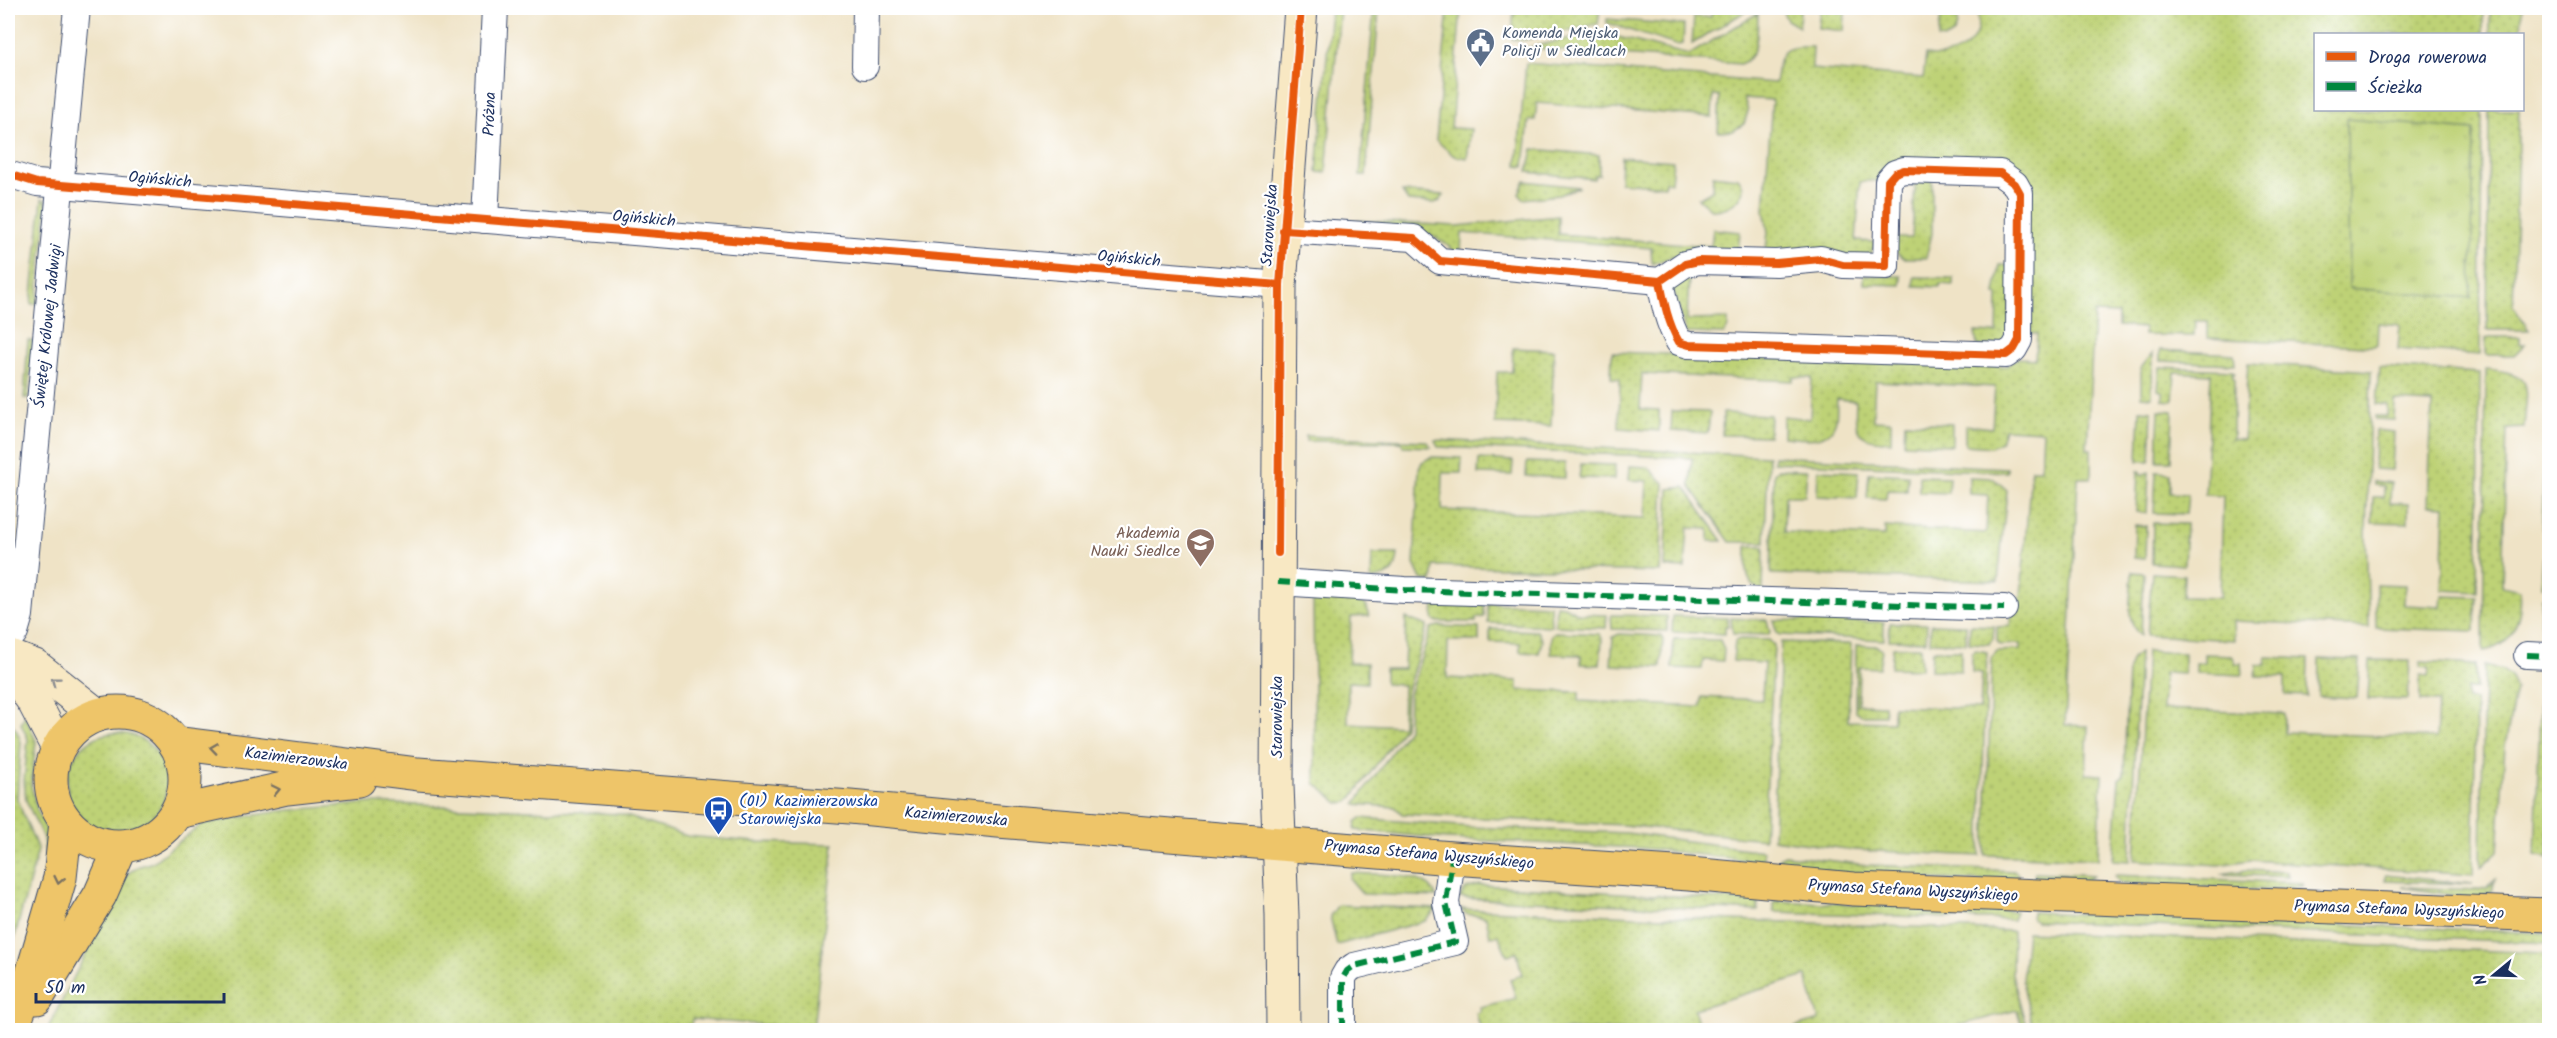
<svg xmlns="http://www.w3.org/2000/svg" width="2557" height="1038" viewBox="0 0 2557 1038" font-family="Kalam,sans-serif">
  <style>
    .grass { fill: url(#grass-dots); stroke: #6c806a; stroke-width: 1.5 }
    .park { fill: url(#park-tufts); stroke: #6c806a; stroke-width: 1.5 }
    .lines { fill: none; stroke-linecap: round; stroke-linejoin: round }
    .minor-casing { stroke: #3b4a6e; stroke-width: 28 }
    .secondary-casing { stroke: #3b4a6e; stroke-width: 35 }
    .primary-casing { stroke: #3b4a6e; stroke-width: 35 }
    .minor { stroke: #fff; stroke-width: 26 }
    .secondary { stroke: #f8e8c3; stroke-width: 33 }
    .primary { stroke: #eec569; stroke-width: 33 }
    .quiet { stroke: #00873e; stroke-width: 6; stroke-dasharray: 12 6; stroke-linecap: butt }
    .cycleway-casing { stroke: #fff; stroke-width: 11 }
    .cycleway { stroke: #e8590c; stroke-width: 8 }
    .oneway { stroke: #8a8c90 }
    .oneway2 { stroke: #7a7263 }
    .labels { text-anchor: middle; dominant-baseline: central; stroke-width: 4.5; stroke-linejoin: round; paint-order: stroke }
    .service-label { font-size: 16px; fill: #4e5e75; stroke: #fff; text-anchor: start }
    .street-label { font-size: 16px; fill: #1b2f5e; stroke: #fff }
    .education-label { font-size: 16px; fill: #785e54; stroke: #fff; text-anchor: end }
    .transit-label { font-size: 16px; fill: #164399; stroke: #fff; text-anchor: start }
  </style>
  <defs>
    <pattern id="grass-dots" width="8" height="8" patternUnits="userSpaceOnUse" patternTransform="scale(1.5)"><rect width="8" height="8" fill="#bed276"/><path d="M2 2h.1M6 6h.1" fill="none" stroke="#a3b568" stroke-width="1.8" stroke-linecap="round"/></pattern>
    <pattern id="park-tufts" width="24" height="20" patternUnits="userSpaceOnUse" patternTransform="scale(1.5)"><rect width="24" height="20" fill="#bed276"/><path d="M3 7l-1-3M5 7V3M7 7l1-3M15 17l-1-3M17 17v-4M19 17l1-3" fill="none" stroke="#a3b568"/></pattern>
  </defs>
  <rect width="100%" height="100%" fill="#fff"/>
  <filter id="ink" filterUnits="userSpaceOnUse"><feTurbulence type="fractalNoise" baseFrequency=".0167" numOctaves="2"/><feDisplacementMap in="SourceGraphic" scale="12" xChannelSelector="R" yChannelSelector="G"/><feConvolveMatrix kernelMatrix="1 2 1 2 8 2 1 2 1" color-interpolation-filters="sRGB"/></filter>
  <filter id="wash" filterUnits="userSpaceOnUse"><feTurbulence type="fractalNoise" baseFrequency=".008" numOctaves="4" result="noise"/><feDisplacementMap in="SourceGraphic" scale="24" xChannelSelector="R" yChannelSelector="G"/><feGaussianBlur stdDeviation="1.35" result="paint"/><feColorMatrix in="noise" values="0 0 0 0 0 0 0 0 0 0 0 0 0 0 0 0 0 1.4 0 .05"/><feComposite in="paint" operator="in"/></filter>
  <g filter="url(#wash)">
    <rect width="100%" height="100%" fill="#efe3c6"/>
    <g class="grass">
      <path d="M1331 8H1340L1326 173 1317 172Z"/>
      <path d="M1374 8H1379L1366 176H1360Z"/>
      <path d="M1448 8H1461L1451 128 1471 129 1467 158 1454 156 1436 140Z"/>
      <path d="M1514 8H1600L1598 24 1524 40 1512 39Z"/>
      <path d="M1712 8H1751L1692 44 1694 17H1711Z"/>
      <path d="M1781 8H1800L1799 27 1787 20Z"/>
      <path d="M1942 8H1954C1961 20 1957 43 1938 38Z"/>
      <path d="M1976 8H2483V34H2316V110H2482L2480 355 2398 349 2400 325 2378 323 2377 344 2374 346H2365L2208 338V321H2195L2194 336 2144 335V328L2118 326V314L2094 313 2087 449H2091V478H2078L2065 725 2088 726 2086 774 2102 775 2098 859 1985 855 1992 657 1997 651 2020 650V644L2000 645 1997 641V627L2010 626 2011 615 2021 596 2031 469H2041L2043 431 2005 429 2001 442 1991 447 1965 445V425L1992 428 1995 387 1875 381 1873 420 1891 421V442C1857 439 1854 435 1856 401L1837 399C1836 406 1838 416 1835 423 1828 445 1800 438 1783 437V416L1810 419 1812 378 1793 377V381L1642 374 1640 409 1659 410V431L1619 428 1620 379 1611 378 1612 352 2007 366 2018 358 2035 359 2037 334 2024 333 2015 168 1860 182 1856 241 1875 242 1872 252 1866 256 1765 257 1768 232 1764 210 1772 100 1744 98 1748 111 1744 124 1733 131 1718 132 1720 96H1713L1712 117 1537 103 1535 120H1529L1524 167 1517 166 1526 63 1775 83C1780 54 1778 45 1813 47L1812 69 1923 78 1926 55C1957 60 1986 43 1976 8Z"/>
      <path d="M2490 8H2522L2521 34H2490Z"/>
      <path d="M1820 9 1845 12 1844 31 1818 28Z"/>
      <path d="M1758 13C1757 30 1760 58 1740 64L1527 48 1583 35 1618 37 1689 55Z"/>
      <path d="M1607 19 1684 25 1683 44 1676 45 1607 23Z"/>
      <path d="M2489 110H2519L2513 306 2529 330H2487Z"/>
      <path d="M1533 149 1599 155V175H1595L1594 179 1528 172Z"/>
      <path d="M1621 157 1673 161 1671 182 1665 181V186L1620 182Z"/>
      <path d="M1713 175 1738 178C1753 195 1729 211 1712 210L1698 198 1712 190Z"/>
      <path d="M1903 179 1932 180V234L1926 258H1904L1897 253 1894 238H1912L1915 185 1897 184Z"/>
      <path d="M1525 181 1579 187 1559 195 1524 199 1519 193Z"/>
      <path d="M1402 192 1444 195 1440 201 1434 203 1408 201Z"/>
      <path d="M42 199 46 200 47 207 37 304H31Z"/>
      <path d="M1558 216V234L1711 246 1713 229 1740 232 1738 252 1688 251 1652 264 1651 248 1462 233 1461 252H1455L1443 242 1420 230 1330 223V219L1457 226Z"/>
      <path d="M2000 265H2012L2008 344 1977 346 1975 332 1997 333 1998 295 1995 294Z"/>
      <path d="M1864 275 1901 276V285L1864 284Z"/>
      <path d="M1689 276 1687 320 1728 319V327L1724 334 1686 333 1672 286Z"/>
      <path d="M1914 277 1953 278V285L1940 284V287L1914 286Z"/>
      <path d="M2489 337H2520V344H2525L2514 355H2486V338Z"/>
      <path d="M28 340 33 341 28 398H24Z"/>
      <path d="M1513 348 1554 350 1551 426 1495 424 1497 372H1512Z"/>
      <path d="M2160 350 2234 354 2235 364 2160 361Z"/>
      <path d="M2153 353 2152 397 2141 396V368Z"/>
      <path d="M2248 363 2371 371 2366 533 2369 627 2233 621 2234 640 2147 635 2152 573 2184 575 2183 597 2220 598 2223 496 2205 495 2211 374 2175 372 2173 401 2163 400V392L2158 390 2160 367 2234 370 2235 373H2232L2234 379 2233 434 2231 439 2243 440Z"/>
      <path d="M2379 367 2480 373 2477 592 2442 590 2445 506 2428 505 2432 403 2395 401 2394 420 2375 419V416H2387V405L2376 404Z"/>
      <path d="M2486 369C2536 374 2527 384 2524 428L2507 429 2502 586 2520 590C2523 617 2513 647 2483 651Z"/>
      <path d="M2140 410 2152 411 2150 461H2138Z"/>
      <path d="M2159 410 2173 411 2171 461H2157Z"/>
      <path d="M1672 411 1710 412 1708 433 1671 431Z"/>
      <path d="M1723 413 1770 415 1769 436 1722 435Z"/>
      <path d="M1905 422 1952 424V445L1904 443Z"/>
      <path d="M2375 430 2394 432 2392 470 2374 469Z"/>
      <path d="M1306 436 1426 441 1431 447 1403 446 1402 442 1306 441Z"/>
      <path d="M1435 440 1768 456 1765 542H1730L1690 486 1692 458 1438 447Z"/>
      <path d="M1774 456 2007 468V472L1773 462Z"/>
      <path d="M1431 457 1462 458 1461 473H1443L1442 510 1645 518 1647 481 1629 480 1630 466 1648 467 1664 483 1660 572 1434 566 1432 582 1421 579 1414 564 1419 469 1422 462Z"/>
      <path d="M1479 459 1513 461 1512 475 1478 474Z"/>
      <path d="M2549 461V537L2542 529 2544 471Z"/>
      <path d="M1527 462 1565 463V478L1526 476Z"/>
      <path d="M1581 464 1615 465 1614 479 1579 478Z"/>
      <path d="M1778 469 1807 470 1805 496H1785L1784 532 1885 536V527L1986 533 1988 495 1969 494V477L1993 478 2007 490 1998 581 1771 574 1774 473Z"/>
      <path d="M1818 470 1859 472 1857 498 1817 496Z"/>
      <path d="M2138 471H2140L2141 475 2149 472 2147 513 2136 512Z"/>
      <path d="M2156 472 2170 473V493L2188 494 2186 514 2154 513Z"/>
      <path d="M1869 473 1908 475 1907 491 1887 490 1886 499 1867 498Z"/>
      <path d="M1919 476 1949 477 1948 493 1919 492Z"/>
      <path d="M2373 481 2391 483 2390 503 2408 504V523L2372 522 2373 497H2384V486L2374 485Z"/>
      <path d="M1685 487 1723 541H1709V529L1688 528 1685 568 1665 567 1669 489Z"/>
      <path d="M2153 523 2186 524 2184 565 2152 563Z"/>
      <path d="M2135 525 2146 526 2145 559 2134 558Z"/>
      <path d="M1747 546H1764L1763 591C1742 584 1747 564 1747 546Z"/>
      <path d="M2549 552V587L2541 586 2543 558Z"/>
      <path d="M1372 554H1398C1397 572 1388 578 1371 579Z"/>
      <path d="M2132 572 2144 573 2141 635C2123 625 2132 590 2132 572Z"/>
      <path d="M2376 584 2405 585 2404 605 2441 607 2442 596 2477 597 2475 631 2376 628Z"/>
      <path d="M1313 594 1359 599 1367 607 1369 616 1351 617 1349 663H1367V683L1348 682V723L1402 726 1403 685 1385 684V669H1404L1406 618 1427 626 1406 694 1404 727 1349 802 1339 803 1315 783Z"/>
      <path d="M2542 597 2549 598V641C2536 630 2541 613 2542 597Z"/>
      <path d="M1434 601 1484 603V617L1476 618V622H1438L1433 620Z"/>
      <path d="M1488 603 1550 605 1551 626 1488 623Z"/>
      <path d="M1556 605 1564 606 1579 614 1607 615 1606 628 1555 626Z"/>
      <path d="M1611 615 1667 616V631L1612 629Z"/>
      <path d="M1673 616 1727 618 1728 626H1725V634L1672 632Z"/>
      <path d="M1731 618 1767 620 1770 632 1768 635 1733 634Z"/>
      <path d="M1773 620 1884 622V640L1781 635 1777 633Z"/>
      <path d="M1890 623 1927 624 1926 641 1889 640Z"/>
      <path d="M1931 624 1966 625V643L1930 642Z"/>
      <path d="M1970 625 1994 626 1993 639 1989 644 1969 643Z"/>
      <path d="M1439 626 1479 628V641H1448L1447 678 1518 681V690L1579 692V701L1701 707 1702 697 1762 700 1764 663 1733 661 1735 641 1740 639 1769 640 1774 645 1764 839 1623 825 1402 814 1395 807 1355 804 1408 729 1409 695 1431 628Z"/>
      <path d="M1490 629 1537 631 1542 641 1539 653 1520 652V643L1490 642Z"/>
      <path d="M1555 632 1600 634 1602 639 1600 665 1581 664V655L1551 654V635Z"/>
      <path d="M1619 634 1661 636 1663 640 1661 667 1611 665 1613 637Z"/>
      <path d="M1674 639 1720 640 1724 650 1723 661 1703 660 1702 669 1672 668Z"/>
      <path d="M1781 642 1851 644 1848 721 1893 722V706L1980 709 1982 673 1972 672V654L1975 650 1987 652 1980 856 1854 850 1773 839Z"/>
      <path d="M1856 645 1877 646 1882 651 1879 668 1859 667 1858 704 1884 705 1885 715H1861L1855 711Z"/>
      <path d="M1893 647H1920L1921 669 1891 668Z"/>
      <path d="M1935 650H1961V671L1931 670 1932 652Z"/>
      <path d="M2146 651 2184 653V673L2164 672 2162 709 2284 714V732L2436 738 2438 702 2420 701V676L2428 677 2429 668 2420 667 2421 662 2475 665 2476 689H2467V700L2476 701 2473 875 2250 860 2219 865 2135 860Z"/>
      <path d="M2139 653 2130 861 2113 860 2119 779 2124 775 2128 669 2132 659Z"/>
      <path d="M2205 654 2232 655 2236 664 2241 663 2242 675 2196 673V663L2205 662Z"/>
      <path d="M2266 657 2308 659 2307 696 2285 695V677L2256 676 2257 665H2266Z"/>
      <path d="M2319 659 2360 660 2357 698 2318 696Z"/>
      <path d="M2370 660 2410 661 2408 700 2368 699Z"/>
      <path d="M2484 666 2502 670 2510 676 2516 689 2505 746 2498 851 2481 867Z"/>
      <path d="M2549 668V858L2535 855 2541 678Z"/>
      <path d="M25 715 36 741 31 785 37 810 49 835 46 861 43 838 26 800 24 781 28 739 21 724Z"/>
      <path d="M8 719 17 731 21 742 17 799 38 850 8 962Z"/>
      <circle cx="117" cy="783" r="50"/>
      <path d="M372 803 620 814 687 836 756 842 834 844 813 1029 692 1019 690 1030H47L120 886 127 874 137 867 153 862 202 824 280 811Z"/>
      <path d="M1361 818 1471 827 1627 833 1763 851V862L1641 848 1447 839 1355 830 1356 822Z"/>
      <path d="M1785 855 1867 865 2015 871 2018 874V882L1871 877 1778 865 1779 858Z"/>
      <path d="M2247 870 2287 872 2288 877 2221 874Z"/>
      <path d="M2035 872 2093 875 2081 884 2033 882Z"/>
      <path d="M1351 873C1373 875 1431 871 1436 897L1363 894 1350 879Z"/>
      <path d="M2114 875 2303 883 2302 886 2269 890 2120 883Z"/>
      <path d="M2385 875 2473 884 2385 881Z"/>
      <path d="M2495 880 2492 891 2475 899 2402 887 2478 890 2488 887Z"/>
      <path d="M1480 885 1758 901V911L1459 898 1466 889Z"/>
      <path d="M1777 901 2016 911 2013 920 1774 912V902Z"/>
      <path d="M1338 905 1437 909 1425 921 1337 945 1330 916Z"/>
      <path d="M1461 909 2013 931 2012 974 2027 1030H2023L2017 1010 1942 1030H1793L1796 1027 1819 1020 1806 976 1694 1009 1700 1030H1481L1476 1013 1481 1012 1480 1007 1516 998 1510 979 1522 975 1517 953 1507 955 1498 935 1490 936 1486 917 1466 914Z"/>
      <path d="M2032 912 2549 933 2550 943 2036 921 2031 918Z"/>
      <path d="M2027 932 2543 953 2547 959 2549 1030H2251L2250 1026 2234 1030H2033L2022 980Z"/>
    </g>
    <path class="park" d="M2347 119 2474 130 2471 298 2349 288Z"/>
  </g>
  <g filter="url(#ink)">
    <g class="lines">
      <defs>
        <g id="minor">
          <path d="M865 66 866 8"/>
          <path d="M8 174 37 183 61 185 1280 285"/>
          <path d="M485 220 495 8"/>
          <path d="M1283 230 1414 238 1440 261 1660 281 1685 264 1699 261 1776 263 1821 259 1843 265 1886 266 1888 181 1895 173 1904 170 2000 173 2015 184 2020 193 2019 340 2014 349 2006 355 1689 345 1679 342C1668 323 1664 302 1660 281"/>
          <path d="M1278 582 1405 590 2004 608"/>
          <path d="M8 641 15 632 20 615 77 8"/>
          <path d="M2527 655 2550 656"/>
          <path d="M1343 1030V978L1347 971 1354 966 1455 942 1446 903 1452 858"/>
        </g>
        <g id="secondary">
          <path d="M8 656 35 666 97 715"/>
          <path d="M8 665 34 702 58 748"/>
          <path d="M1283 1030 1282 916 1277 785 1280 285 1301 8"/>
        </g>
        <g id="primary">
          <circle cx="118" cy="779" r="67"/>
          <path d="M175 743 418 774 850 807 998 821 1452 858 1689 874 1854 889 2550 915"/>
          <path d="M178 812 287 788 359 780"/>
          <path d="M37 998 100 895 121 847"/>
          <path d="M12 1030 33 971 60 878 66 822"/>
        </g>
      </defs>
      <use href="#minor" class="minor-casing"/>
      <use href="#secondary" class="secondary-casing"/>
      <use href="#primary" class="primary-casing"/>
      <use href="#minor" class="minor"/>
      <use href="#secondary" class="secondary"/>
      <use href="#primary" class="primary"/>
      <g class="quiet">
        <path d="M1278 582 1405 590 2004 608"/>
        <path d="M2527 655 2550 656"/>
        <path d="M1343 1030V978L1347 971 1354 966 1455 942 1446 903 1452 858"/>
      </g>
      <defs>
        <g id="cycleway">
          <path d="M8 174 37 183 61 185 1280 285"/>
          <path d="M1283 230 1414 238 1440 261 1660 281 1685 264 1699 261 1776 263 1821 259 1843 265 1886 266 1888 181 1895 173 1904 170 2000 173 2015 184 2020 193 2019 340 2014 349 2006 355 1689 345 1679 342C1668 323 1664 302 1660 281"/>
          <path d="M1278 553 1280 285 1301 8"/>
        </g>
      </defs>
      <use href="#cycleway" class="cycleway-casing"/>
      <use href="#cycleway" class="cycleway"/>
    </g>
    <defs><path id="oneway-chevron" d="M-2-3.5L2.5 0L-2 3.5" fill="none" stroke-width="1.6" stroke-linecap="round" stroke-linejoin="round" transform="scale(1.5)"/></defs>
    <use class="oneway" href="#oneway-chevron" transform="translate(55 681) rotate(-143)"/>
    <g class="oneway2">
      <use href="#oneway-chevron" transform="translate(214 748) rotate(-172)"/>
      <use href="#oneway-chevron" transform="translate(276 790) rotate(-12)"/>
      <use href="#oneway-chevron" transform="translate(59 880) rotate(102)"/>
    </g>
  </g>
  <defs>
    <symbol id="civic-pin" viewBox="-11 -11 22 30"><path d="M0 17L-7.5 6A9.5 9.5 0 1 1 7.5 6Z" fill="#5c6f8a" stroke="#fff"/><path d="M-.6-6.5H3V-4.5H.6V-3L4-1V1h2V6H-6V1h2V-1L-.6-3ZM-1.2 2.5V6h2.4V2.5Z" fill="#fff"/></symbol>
    <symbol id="school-pin" viewBox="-11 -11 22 30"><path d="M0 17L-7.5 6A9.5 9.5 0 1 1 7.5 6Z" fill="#8d6e63" stroke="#fff"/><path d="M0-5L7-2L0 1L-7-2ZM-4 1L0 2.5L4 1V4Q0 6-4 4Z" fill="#fff"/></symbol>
    <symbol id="bus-pin" viewBox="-11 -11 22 30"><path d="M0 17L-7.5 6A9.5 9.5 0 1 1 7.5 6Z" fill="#1a4fb4" stroke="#fff"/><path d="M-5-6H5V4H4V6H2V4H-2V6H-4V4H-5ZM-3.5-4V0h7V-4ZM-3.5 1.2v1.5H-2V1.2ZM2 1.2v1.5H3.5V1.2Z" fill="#fff"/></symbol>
  </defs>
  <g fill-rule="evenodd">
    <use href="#civic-pin" x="1464" y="26" width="33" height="45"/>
    <use href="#school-pin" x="1184" y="526" width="33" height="45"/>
    <use href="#bus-pin" x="702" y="794" width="33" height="45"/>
  </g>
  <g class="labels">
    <g class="service-label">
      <text x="1502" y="33">Komenda Miejska<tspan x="1502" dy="18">Policji w Siedlcach</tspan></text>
    </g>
    <g class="street-label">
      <text transform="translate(490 114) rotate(-88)">Próżna</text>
      <text transform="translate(160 180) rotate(5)">Ogińskich</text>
      <text transform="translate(644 219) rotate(5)">Ogińskich</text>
      <text transform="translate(1270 225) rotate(-86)">Starowiejska</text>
      <text transform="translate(1129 259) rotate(5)">Ogińskich</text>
      <text transform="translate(48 326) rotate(-84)">Świętej Królowej Jadwigi</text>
      <text transform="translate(1277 717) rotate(-90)">Starowiejska</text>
      <text transform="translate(296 759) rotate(7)">Kazimierzowska</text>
      <text transform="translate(956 817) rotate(5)">Kazimierzowska</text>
      <text transform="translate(1429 855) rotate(5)">Prymasa Stefana Wyszyńskiego</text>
      <text transform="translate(1913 891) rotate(3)">Prymasa Stefana Wyszyńskiego</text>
      <text transform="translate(2399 910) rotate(2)">Prymasa Stefana Wyszyńskiego</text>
    </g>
    <g class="education-label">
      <text x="1180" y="533">Akademia<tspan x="1180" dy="18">Nauki Siedlce</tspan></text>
    </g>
    <g class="transit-label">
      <text x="739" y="801">(01) Kazimierzowska<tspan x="739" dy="18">Starowiejska</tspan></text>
    </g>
  </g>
  <rect width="2557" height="1038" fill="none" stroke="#fff" stroke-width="30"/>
  <rect x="2314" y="33" width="210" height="78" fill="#ffffff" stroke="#a4acbf" stroke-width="1.5"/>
  <rect x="2326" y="52" width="30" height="9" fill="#e8590c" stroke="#a4acbf" stroke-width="1.5"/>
  <text x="2368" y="63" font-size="18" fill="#1b2f5e">Droga rowerowa</text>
  <rect x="2326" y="82" width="30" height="9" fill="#00873e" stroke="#a4acbf" stroke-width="1.5"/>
  <text x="2368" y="93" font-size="18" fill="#1b2f5e">Ścieżka</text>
  <g transform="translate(2494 975) rotate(251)" stroke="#ffffff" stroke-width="4.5" paint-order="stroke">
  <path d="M0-4.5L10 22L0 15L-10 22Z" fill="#1b2f5e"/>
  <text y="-9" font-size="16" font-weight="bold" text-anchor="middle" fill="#1b2f5e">N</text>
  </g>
  <path d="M36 993v9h188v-9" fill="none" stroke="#1b2f5e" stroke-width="3"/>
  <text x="45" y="993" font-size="18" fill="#1b2f5e" stroke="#ffffff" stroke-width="4.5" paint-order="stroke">50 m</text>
</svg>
